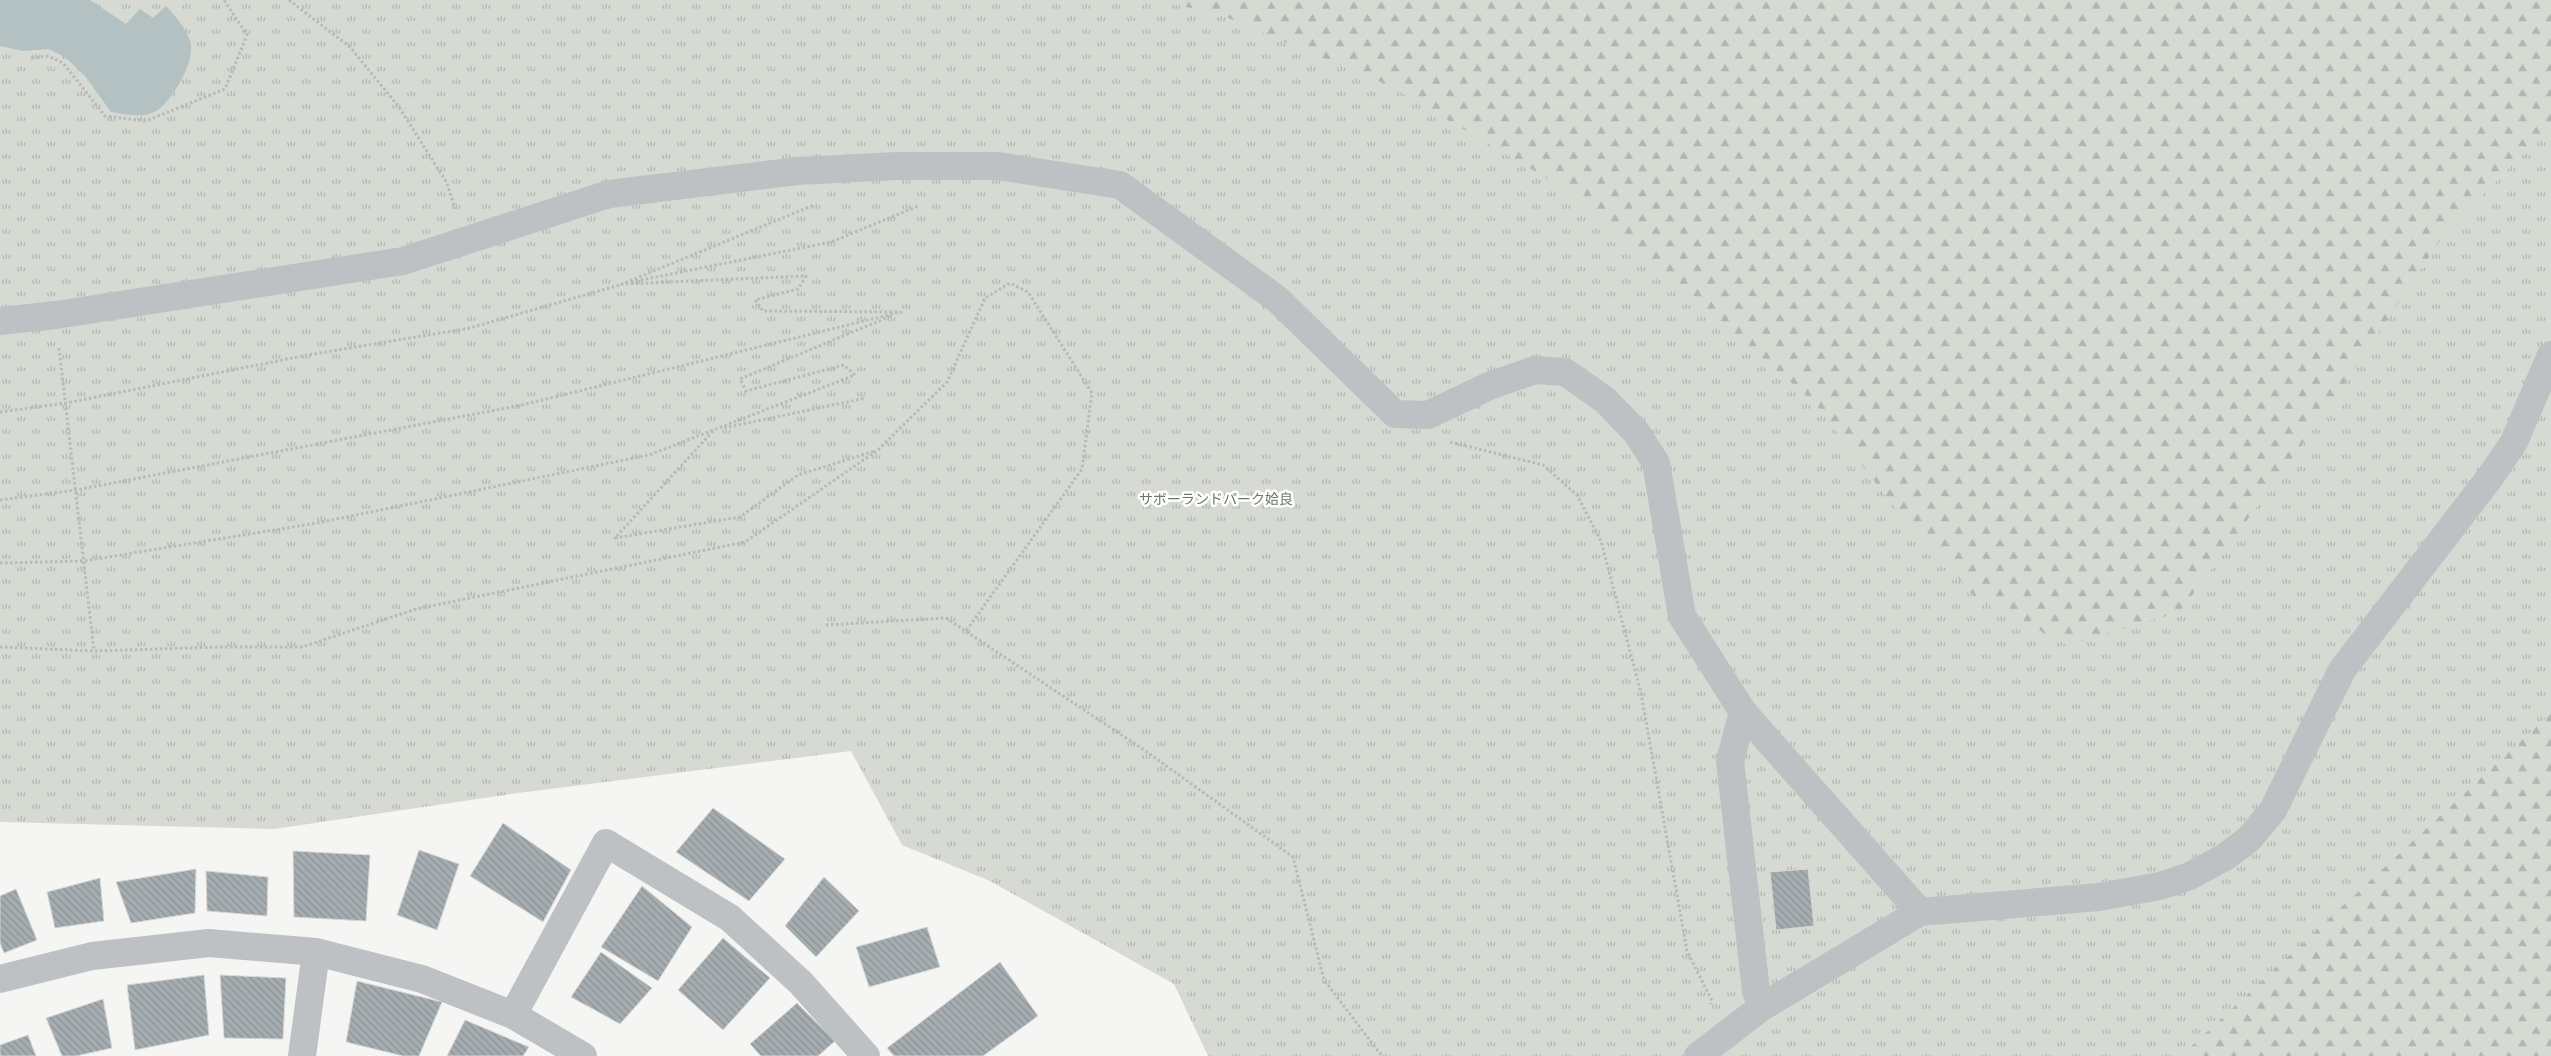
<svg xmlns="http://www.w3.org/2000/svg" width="2551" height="1056" viewBox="0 0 2551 1056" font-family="Poppins,'Noto Sans JP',sans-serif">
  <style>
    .forest { fill: url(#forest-firs) }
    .park { fill: url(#park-tufts) }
    .water { fill: #b4c1c3 }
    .building { fill: url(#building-back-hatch); stroke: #d7d7d5 }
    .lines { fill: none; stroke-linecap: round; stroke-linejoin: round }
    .path { stroke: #b7babc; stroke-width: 3; stroke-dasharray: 2.5 2.5; stroke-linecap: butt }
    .minor { stroke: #bdc1c4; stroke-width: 28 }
    .labels { text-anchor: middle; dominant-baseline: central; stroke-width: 5; stroke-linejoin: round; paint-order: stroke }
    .park-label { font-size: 14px; fill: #6c7866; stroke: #fff }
  </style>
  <defs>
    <pattern id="forest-firs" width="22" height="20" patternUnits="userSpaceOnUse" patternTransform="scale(1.25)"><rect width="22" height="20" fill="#d6dad2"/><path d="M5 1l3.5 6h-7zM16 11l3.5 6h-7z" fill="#b1b6b0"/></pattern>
    <pattern id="park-tufts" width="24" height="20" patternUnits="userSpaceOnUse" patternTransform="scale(1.25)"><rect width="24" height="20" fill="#d6dad2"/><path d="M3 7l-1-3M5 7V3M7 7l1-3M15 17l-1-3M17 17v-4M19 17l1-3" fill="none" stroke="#b1b6b0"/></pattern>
    <pattern id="building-back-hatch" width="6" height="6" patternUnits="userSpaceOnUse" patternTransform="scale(1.25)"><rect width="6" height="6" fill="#a5adb1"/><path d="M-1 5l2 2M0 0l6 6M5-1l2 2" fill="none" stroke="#8a9295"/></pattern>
  </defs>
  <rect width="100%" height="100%" fill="#f5f5f3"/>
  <path class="forest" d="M90 0H2551V1056H1745Z"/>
  <path class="park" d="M0 0H1156L1221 15 1390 86 1548 179 1686 293 1815 403 1887 498 1974 596 2067 645 2180 612 2325 413 2443 236 2551 125V713L2181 1056H1208L1174 984 990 881 902 845 851 751 518 793 274 829 0 822Z"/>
  <path class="water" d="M0 0H90L126 24 140 9 153 18 166 6C175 16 186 28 190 41 197 59 172 102 156 111 143 119 125 114 111 112L85 76 66 58 49 49 23 51 0 46Z"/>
  <g class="building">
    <path d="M713 808 785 859 749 901 676 852Z"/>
    <path d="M503 823 571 870 543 922 470 876Z"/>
    <path d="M419 850 459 864 437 930 397 915Z"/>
    <path d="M293 851 370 855 366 921 294 917Z"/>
    <path d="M196 869 195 913 131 923 116 882Z"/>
    <path d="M1808 869 1814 926 1776 930 1770 872Z"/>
    <path d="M206 871 268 877 267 916 207 911Z"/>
    <path d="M824 877 859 911 816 957 785 926Z"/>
    <path d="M100 878 104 921 55 928 47 892Z"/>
    <path d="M642 886 692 927 658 981 601 947Z"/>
    <path d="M16 889 37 940 4 953 0 943V896Z"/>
    <path d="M927 927 940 967 869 987 856 947Z"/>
    <path d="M723 938 770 978 723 1030 678 990Z"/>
    <path d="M601 952 652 988 620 1024 571 997Z"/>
    <path d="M1000 962 1038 1016 983 1056H894L887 1048Z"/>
    <path d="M204 975 209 1035 135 1050 127 985Z"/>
    <path d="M220 975 286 978 283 1039 224 1038Z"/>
    <path d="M357 981 442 1002 419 1056H403L346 1042Z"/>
    <path d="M103 999 112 1048 76 1056H62L46 1018Z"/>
    <path d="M797 1003 835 1041 818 1056H761L750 1044Z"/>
    <path d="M465 1020 529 1047 523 1056H447Z"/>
    <path d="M28 1035 36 1056H0V1045Z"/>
  </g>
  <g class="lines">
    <g class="path">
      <path d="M289 0 350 47 399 107 447 183 455 209"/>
      <path d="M31 58 48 56 63 63 105 116 146 121 225 89 247 35 224 0"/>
      <path d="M631 282 831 242 918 206"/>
      <path d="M59 348 94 651"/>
      <path d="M0 412 66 403 308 355 470 328 623 284"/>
      <path d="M724 428 866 398"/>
      <path d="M713 431 615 538 740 517 798 475 875 451"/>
      <path d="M1450 442 1543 465 1577 495 1601 541 1641 693 1687 951 1712 1001 1711 1004"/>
      <path d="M0 500 76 490 522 405 901 312 763 311 755 300 798 289 806 276 622 284 814 205"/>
      <path d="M0 563 84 561 317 523 649 455 855 375 844 365 746 391 740 379 891 316"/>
      <path d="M826 625 946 618 1147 752 1293 857 1324 980 1382 1056"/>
      <path d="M0 647 94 651 221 647H302L416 609 745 542 878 450 947 382 985 298 1010 283 1028 292 1092 393 1082 469 966 631"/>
    </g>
    <g class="minor">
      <path d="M0 321 56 315 403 261 609 194 797 171 897 166H998L1120 185 1277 299 1395 414 1428 415 1489 386 1535 370 1565 372 1605 400 1636 432 1656 463 1682 616 1743 712 1920 912"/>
      <path d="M1743 712 1730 761 1756 991 1762 1007"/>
      <path d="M0 979 92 956 209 943 316 952 422 979 513 1015 583 1056"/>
      <path d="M513 1015 606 843 730 918 801 983 866 1056"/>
      <path d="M302 1056 316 952"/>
      <path d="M1698 1056 1762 1007 1920 912 2099 897 2160 886 2190 876 2225 857 2249 839 2273 810 2342 670 2491 476 2514 442 2551 355"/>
    </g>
  </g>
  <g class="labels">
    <g class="park-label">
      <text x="1216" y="499">サボーランドパーク姶良</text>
    </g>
  </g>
</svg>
